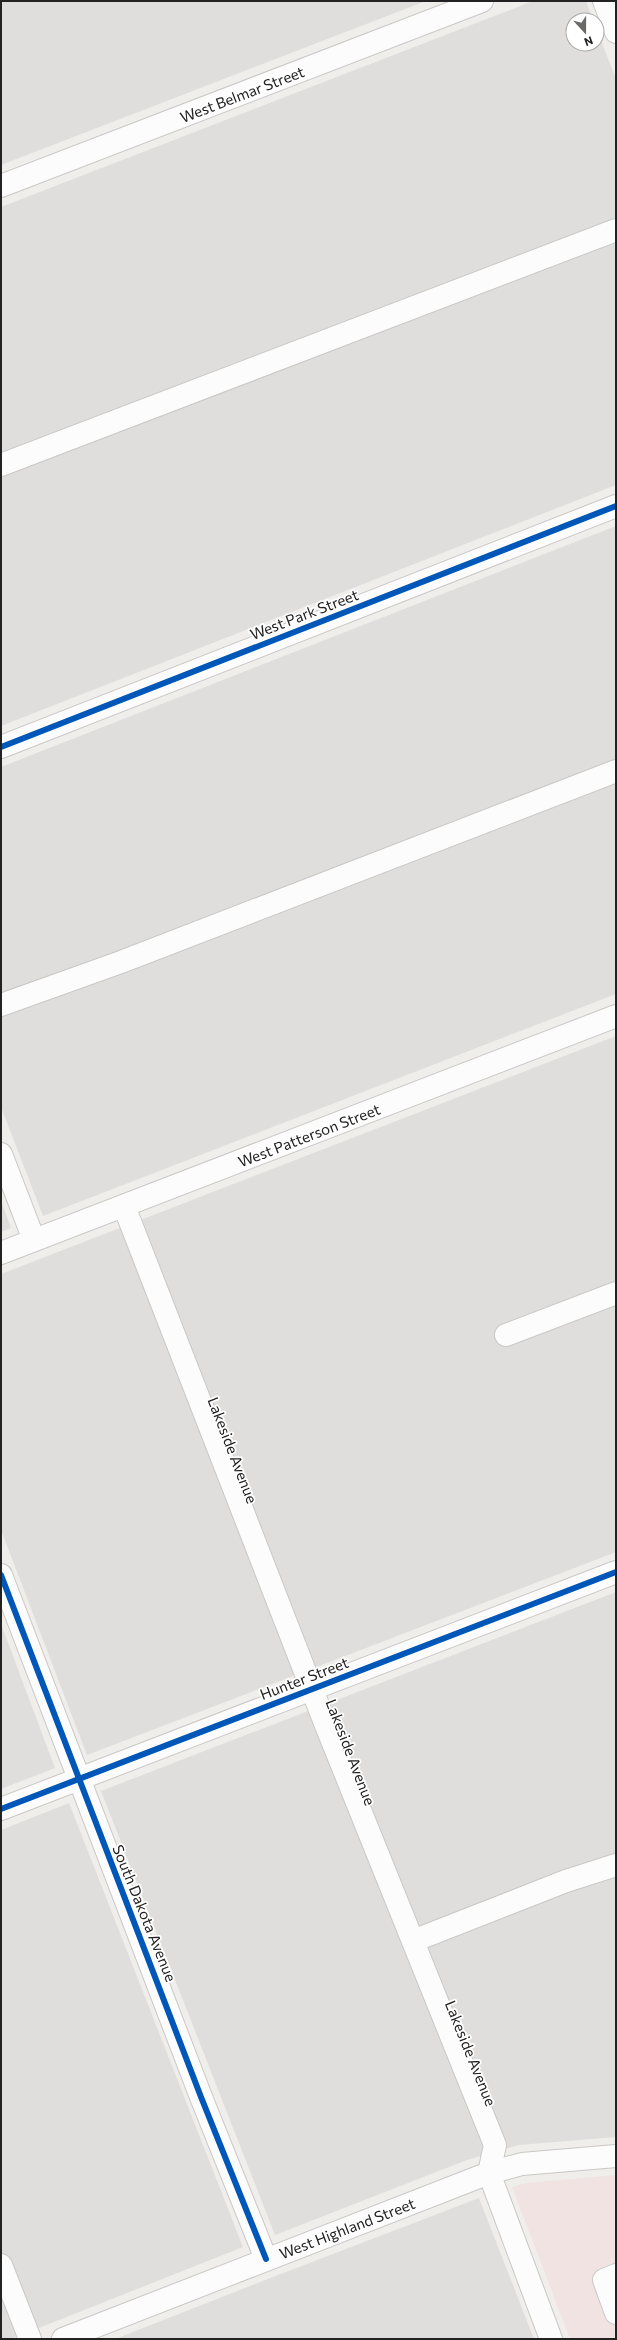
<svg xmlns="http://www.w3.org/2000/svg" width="617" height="2340" viewBox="0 0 617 2340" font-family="Commissioner,sans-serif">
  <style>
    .residential { fill: #dfdedc }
    .commercial { fill: #f1e3e1 }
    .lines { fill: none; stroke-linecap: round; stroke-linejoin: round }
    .minor-casing { stroke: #c9c8c7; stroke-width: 24 }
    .minor { stroke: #fdfcfc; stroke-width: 22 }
    .cycleway-casing { stroke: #fff; stroke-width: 8 }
    .cycleway { stroke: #0057b8; stroke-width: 6 }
    .labels { text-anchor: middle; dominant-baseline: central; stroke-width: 3.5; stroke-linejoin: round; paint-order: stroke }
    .street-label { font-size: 15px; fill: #222; stroke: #fff }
  </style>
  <rect width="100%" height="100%" fill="#f0eeeb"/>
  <g class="residential">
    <path d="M1 1H426L1 165Z"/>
    <path d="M533 1H586L593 20H573V44H597V30L616 79V485L1 726V207Z"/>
    <path d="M616 526V994L43 1216 1 1107V767Z"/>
    <path d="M616 1036V1552L87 1755 1 1530V1274Z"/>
    <path d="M1 1201 11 1228 1 1232Z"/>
    <path d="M616 1592V2137L519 2145 467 2160 275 2235 101 1791Z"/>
    <path d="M1 1624 55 1768 1 1789Z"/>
    <path d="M69 1803 243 2247 11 2339H1V1830Z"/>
    <path d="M479 2198 534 2339H115L273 2277Z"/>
  </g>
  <path class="commercial" d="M616 2175V2339H570L512 2187 526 2183Z"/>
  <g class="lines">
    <defs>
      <g id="minor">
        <path d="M604 1 616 32"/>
        <path d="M1 186 482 1"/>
        <path d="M1 465 616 230"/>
        <path d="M1 747 616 506"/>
        <path d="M1 1005 121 962 616 771"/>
        <path d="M1 1154 34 1240"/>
        <path d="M124 1206 327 1728 495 2145 489 2173 551 2339"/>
        <path d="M1 1253 616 1016"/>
        <path d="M506 1335 616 1293"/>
        <path d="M1 1575 201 2097 266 2259"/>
        <path d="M1 1809 616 1572"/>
        <path d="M413 1941 566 1881 616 1865"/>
        <path d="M1 2265 30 2339"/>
        <path d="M616 2275 604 2280 616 2313"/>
        <path d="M63 2339 489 2173 522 2164 616 2156"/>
      </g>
    </defs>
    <use href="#minor" class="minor-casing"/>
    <use href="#minor" class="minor"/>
    <defs>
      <g id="cycleway">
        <path d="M1 747 616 506"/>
        <path d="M1 1575 201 2097 266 2259"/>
        <path d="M1 1809 616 1572"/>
      </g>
    </defs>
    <use href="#cycleway" class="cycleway-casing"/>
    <use href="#cycleway" class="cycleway"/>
  </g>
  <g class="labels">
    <g class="street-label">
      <text transform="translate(242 94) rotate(-21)">West Belmar Street</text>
      <text transform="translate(304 614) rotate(-21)">West Park Street</text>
      <text transform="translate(309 1135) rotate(-21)">West Patterson Street</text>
      <text transform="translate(233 1450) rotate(69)">Lakeside Avenue</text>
      <text transform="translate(304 1678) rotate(-21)">Hunter Street</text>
      <text transform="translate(351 1752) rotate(69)">Lakeside Avenue</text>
      <text transform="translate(145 1913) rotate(68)">South Dakota Avenue</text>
      <text transform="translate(471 2053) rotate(68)">Lakeside Avenue</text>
      <text transform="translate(347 2228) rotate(-21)">West Highland Street</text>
    </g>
  </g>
  <rect width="617" height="2340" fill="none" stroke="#222222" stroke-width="4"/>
  <g transform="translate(585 32) rotate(159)"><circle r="19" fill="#ffffff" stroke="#a7a7a7"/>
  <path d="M0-3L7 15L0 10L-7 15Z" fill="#6a6968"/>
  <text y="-6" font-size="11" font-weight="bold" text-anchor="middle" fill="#222222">N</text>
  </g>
</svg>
